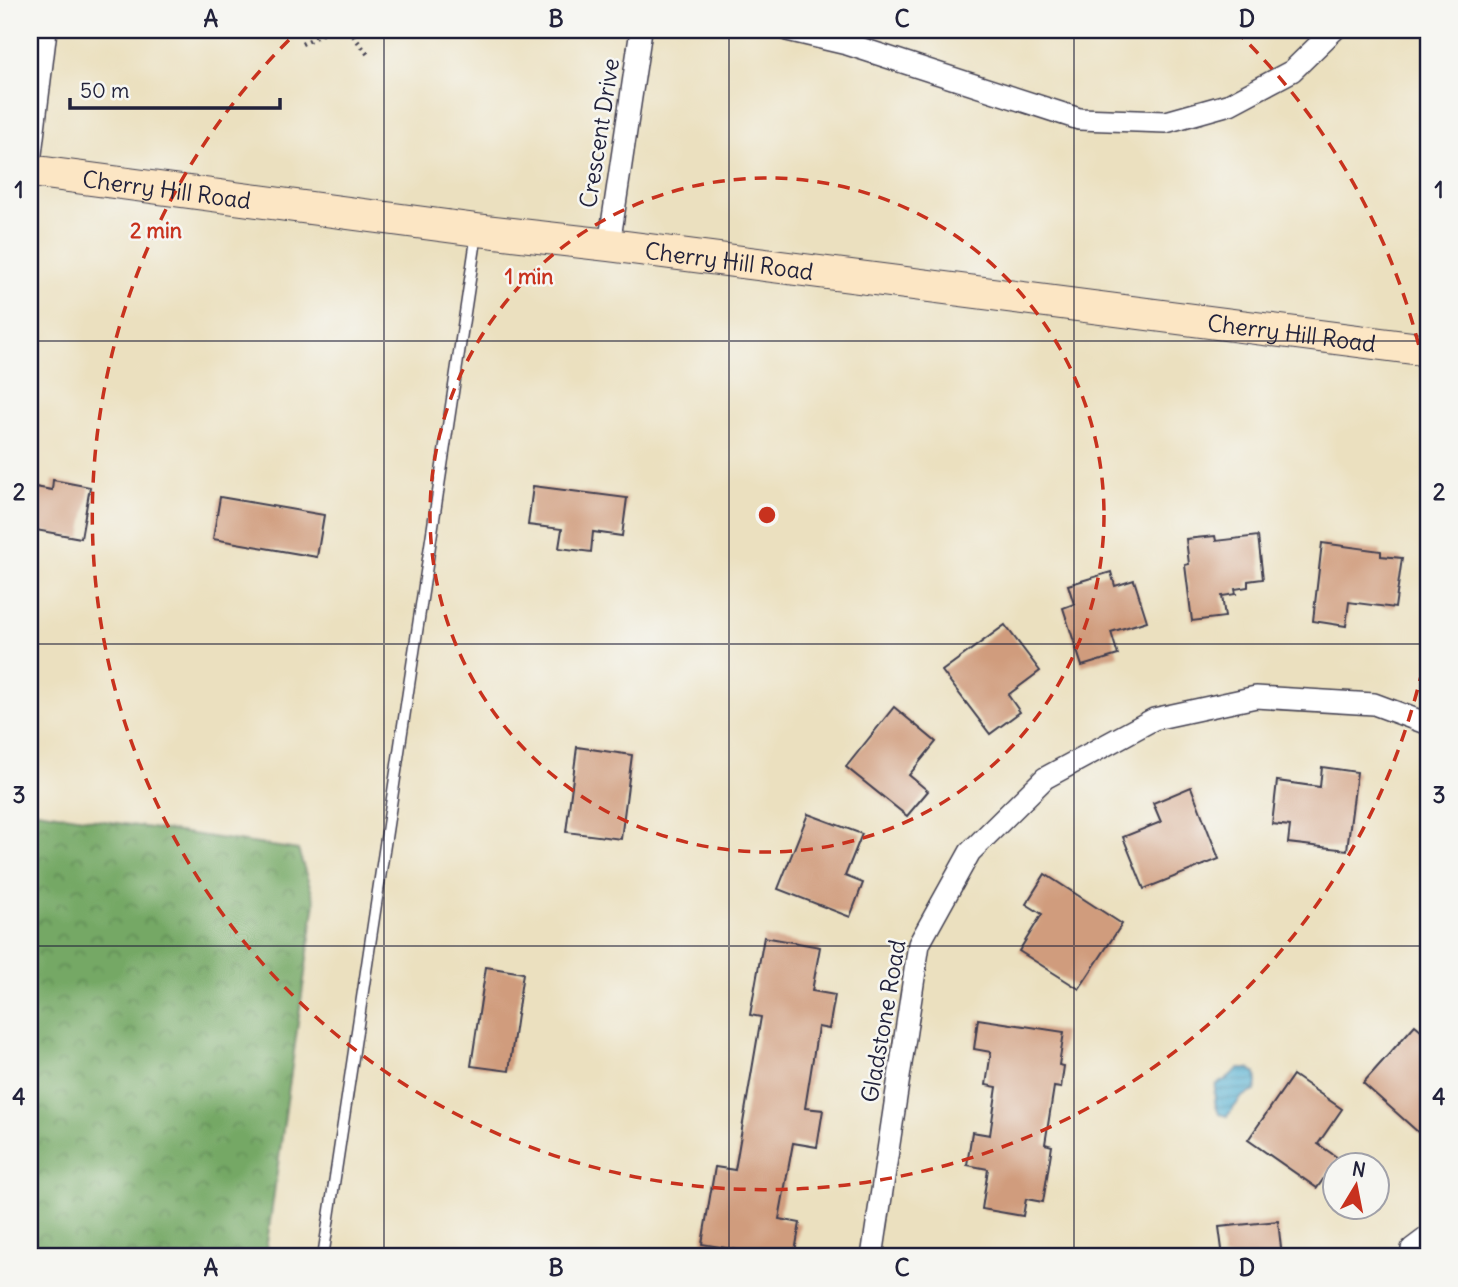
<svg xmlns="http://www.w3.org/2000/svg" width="1458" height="1287" viewBox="0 0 1458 1287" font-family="Delius,sans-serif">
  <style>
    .forest { fill: url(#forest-crowns); stroke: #4b6550; stroke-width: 2 }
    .water { fill: url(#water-rules); stroke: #3b6986; stroke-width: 2 }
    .building { fill: #d09c7d }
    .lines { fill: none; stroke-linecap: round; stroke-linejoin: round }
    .service-casing { stroke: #403e4f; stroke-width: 13 }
    .minor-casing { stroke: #403e4f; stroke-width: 24 }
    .secondary-casing { stroke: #403e4f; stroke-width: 34 }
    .path { stroke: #403e4f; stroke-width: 4.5; stroke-dasharray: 2 5; stroke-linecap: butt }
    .service { stroke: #fff; stroke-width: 10 }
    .minor { stroke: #fff; stroke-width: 21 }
    .secondary { stroke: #fce6c4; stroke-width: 32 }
    .grid { fill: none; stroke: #22223b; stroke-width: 2; stroke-opacity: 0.55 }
    .ring { fill: none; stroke: #c8321e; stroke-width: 3.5; stroke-dasharray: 12 9 }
    .labels { text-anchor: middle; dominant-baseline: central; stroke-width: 5; stroke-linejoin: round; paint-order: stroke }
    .street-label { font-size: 23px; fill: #22223b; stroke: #f6f6f2 }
    .centre { fill: #c8321e; stroke: #f6f6f2; stroke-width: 3.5 }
    .ring-label { font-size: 21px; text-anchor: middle; font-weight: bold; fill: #c8321e; stroke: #f6f6f2; stroke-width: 5; stroke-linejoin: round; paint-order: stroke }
    .neatline { fill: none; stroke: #22223b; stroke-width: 2.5 }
    .grid-label { font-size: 23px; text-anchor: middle; font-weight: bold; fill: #22223b }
  </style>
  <defs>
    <pattern id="forest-crowns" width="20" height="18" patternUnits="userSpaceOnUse" patternTransform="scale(1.75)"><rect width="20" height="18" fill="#74a865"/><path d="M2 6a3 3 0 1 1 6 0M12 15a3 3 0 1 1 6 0" fill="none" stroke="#5f8854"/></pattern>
    <pattern id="water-rules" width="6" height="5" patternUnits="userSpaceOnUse" patternTransform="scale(1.75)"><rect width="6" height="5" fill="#54b0d2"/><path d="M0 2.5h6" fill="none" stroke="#458fac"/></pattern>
  </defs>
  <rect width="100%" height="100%" fill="#f6f6f2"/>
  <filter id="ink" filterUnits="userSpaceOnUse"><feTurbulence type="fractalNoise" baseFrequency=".0143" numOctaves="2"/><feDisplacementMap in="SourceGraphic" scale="14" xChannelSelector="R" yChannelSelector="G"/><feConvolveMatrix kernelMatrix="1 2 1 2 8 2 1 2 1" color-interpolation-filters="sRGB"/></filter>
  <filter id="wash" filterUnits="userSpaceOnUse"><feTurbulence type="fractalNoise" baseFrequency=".00686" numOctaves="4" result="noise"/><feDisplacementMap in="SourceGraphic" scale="28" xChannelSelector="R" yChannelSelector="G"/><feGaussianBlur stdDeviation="1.57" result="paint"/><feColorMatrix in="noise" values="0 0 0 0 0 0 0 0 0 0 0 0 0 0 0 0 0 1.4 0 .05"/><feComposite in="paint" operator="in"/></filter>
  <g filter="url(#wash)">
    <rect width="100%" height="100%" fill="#ebe0bf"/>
    <path class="forest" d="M30 810 298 850 315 902 265 1257H30Z"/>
    <path class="water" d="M1238 1069H1250L1256 1073 1257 1083 1255 1091 1243 1096 1227 1116 1219 1114C1215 1104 1213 1096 1216 1085L1226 1079Z"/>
    <g id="blocks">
      <g class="building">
        <path d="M53 480 90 487 81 538 30 529V486L52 490Z"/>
        <path d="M533 486 627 498 622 536 593 532 591 552 559 548 562 529 528 525Z"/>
        <path d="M220 497 324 515 317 557 213 539Z"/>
        <path d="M1215 536 1216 541 1258 536 1263 579 1248 581V587L1235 589 1236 594 1222 596 1225 617 1192 621 1185 565 1189 564 1186 539Z"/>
        <path d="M1322 543 1381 551V556L1402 558 1395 608 1349 602 1346 626 1313 621Z"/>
        <path d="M1111 572 1115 586 1134 580 1147 621 1111 632 1118 655 1082 666 1063 608 1074 604 1068 585Z"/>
        <path d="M1005 625 1040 671 1008 695 1020 712 990 734 942 671Z"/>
        <path d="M894 707 936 742 909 775 928 791 907 816 846 767Z"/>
        <path d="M577 747 632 755 621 839 566 832Z"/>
        <path d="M1322 767 1357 772 1347 850 1288 843 1290 826 1272 824 1277 781 1320 787Z"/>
        <path d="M1191 787 1219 859 1144 889 1123 837 1161 822 1153 803Z"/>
        <path d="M808 814 862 834 845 876 863 883 850 917 778 889Z"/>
        <path d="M1045 874 1122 924 1079 989 1019 951 1042 914 1026 904Z"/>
        <path d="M764 937 820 947 812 991 835 995 829 1029 818 1027 805 1108 823 1110 817 1147 793 1143 779 1219 800 1223 794 1257H780L702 1244 715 1167 735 1170 761 1017 750 1015Z"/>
        <path d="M486 967 523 973 509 1071 471 1066Z"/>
        <path d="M978 1019 1064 1032 1059 1065 1064 1066 1061 1088 1054 1087 1045 1144 1052 1146 1043 1202 1026 1199 1023 1216 982 1209 988 1169 967 1165 972 1132 990 1135 997 1087 986 1085 991 1052 974 1049Z"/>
        <path d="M1415 1025 1428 1036V1141L1363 1083Z"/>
        <path d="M1293 1075 1342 1109 1318 1144 1338 1158 1317 1188 1248 1140Z"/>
        <path d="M1278 1221 1282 1257H1223L1219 1227Z"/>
      </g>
    </g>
  </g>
  <g filter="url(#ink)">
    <use href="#blocks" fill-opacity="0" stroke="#403e4f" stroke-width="2"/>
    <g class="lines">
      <defs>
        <path id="service" d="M323 1257 477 233"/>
        <g id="minor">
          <path d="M787 30 847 44 1079 119 1166 122 1230 104 1292 71 1334 30"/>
          <path d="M30 162 46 30"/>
          <path d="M609 245 641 30"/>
          <path d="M1412 1249 1428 1237"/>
          <path d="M872 1257 919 944 970 852 1045 778 1154 719 1256 697 1374 704 1428 724"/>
        </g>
        <g id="secondary">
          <path id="s1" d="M30 171 477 230 609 245 1428 350"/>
        </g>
      </defs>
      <use href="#service" class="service-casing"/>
      <use href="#minor" class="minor-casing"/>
      <use href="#secondary" class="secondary-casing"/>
      <g class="path">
        <path d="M349 30 369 56"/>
        <path d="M605 32V30"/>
        <path d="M302 44 330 30"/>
      </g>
      <use href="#service" class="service"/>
      <use href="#minor" class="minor"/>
      <use href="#secondary" class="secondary"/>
    </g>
  </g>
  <path class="grid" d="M384 30V1257M729 30V1257M1074 30V1257M30 341H1428M30 644H1428M30 946H1428"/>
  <g class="ring">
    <circle cx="767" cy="515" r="337"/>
    <path d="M1427 649A674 674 0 1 1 299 30M1235 30A674 674 0 0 1 1427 381"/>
  </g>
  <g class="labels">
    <g class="street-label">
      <text transform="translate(599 133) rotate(-81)">Crescent Drive</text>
      <text stroke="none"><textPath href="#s1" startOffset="138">Cherry Hill Road</textPath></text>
      <text stroke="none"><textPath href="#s1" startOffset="705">Cherry Hill Road</textPath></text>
      <text stroke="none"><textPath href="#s1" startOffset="1272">Cherry Hill Road</textPath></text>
      <text transform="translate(883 1021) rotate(-80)">Gladstone Road</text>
    </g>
  </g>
  <circle cx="767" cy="515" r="10" class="centre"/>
  <g class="ring-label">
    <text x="156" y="238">2 min</text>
    <text x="529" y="284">1 min</text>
  </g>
  <rect width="1458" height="1287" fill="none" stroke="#f6f6f2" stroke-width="77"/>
  <g transform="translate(1356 1186) rotate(10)"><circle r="33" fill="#f6f6f2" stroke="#a1a1a9" stroke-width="2"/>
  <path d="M0-5L12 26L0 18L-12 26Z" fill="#c8321e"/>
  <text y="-10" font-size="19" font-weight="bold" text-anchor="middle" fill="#22223b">N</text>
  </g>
  <path d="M70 98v10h210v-10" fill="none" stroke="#22223b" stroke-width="3.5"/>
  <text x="80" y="98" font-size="21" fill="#22223b" stroke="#f6f6f2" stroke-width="5" paint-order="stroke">50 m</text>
  <rect x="38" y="38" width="1382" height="1210" class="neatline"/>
  <g class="grid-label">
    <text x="211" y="27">A</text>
    <text x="556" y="27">B</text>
    <text x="902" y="27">C</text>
    <text x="1247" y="27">D</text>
    <text x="19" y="198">1</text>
    <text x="1439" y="198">1</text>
    <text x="19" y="500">2</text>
    <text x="1439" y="500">2</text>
    <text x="19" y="803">3</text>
    <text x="1439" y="803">3</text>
    <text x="19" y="1105">4</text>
    <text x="1439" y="1105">4</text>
    <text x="211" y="1276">A</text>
    <text x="556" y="1276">B</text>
    <text x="902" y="1276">C</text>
    <text x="1247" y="1276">D</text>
  </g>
</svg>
